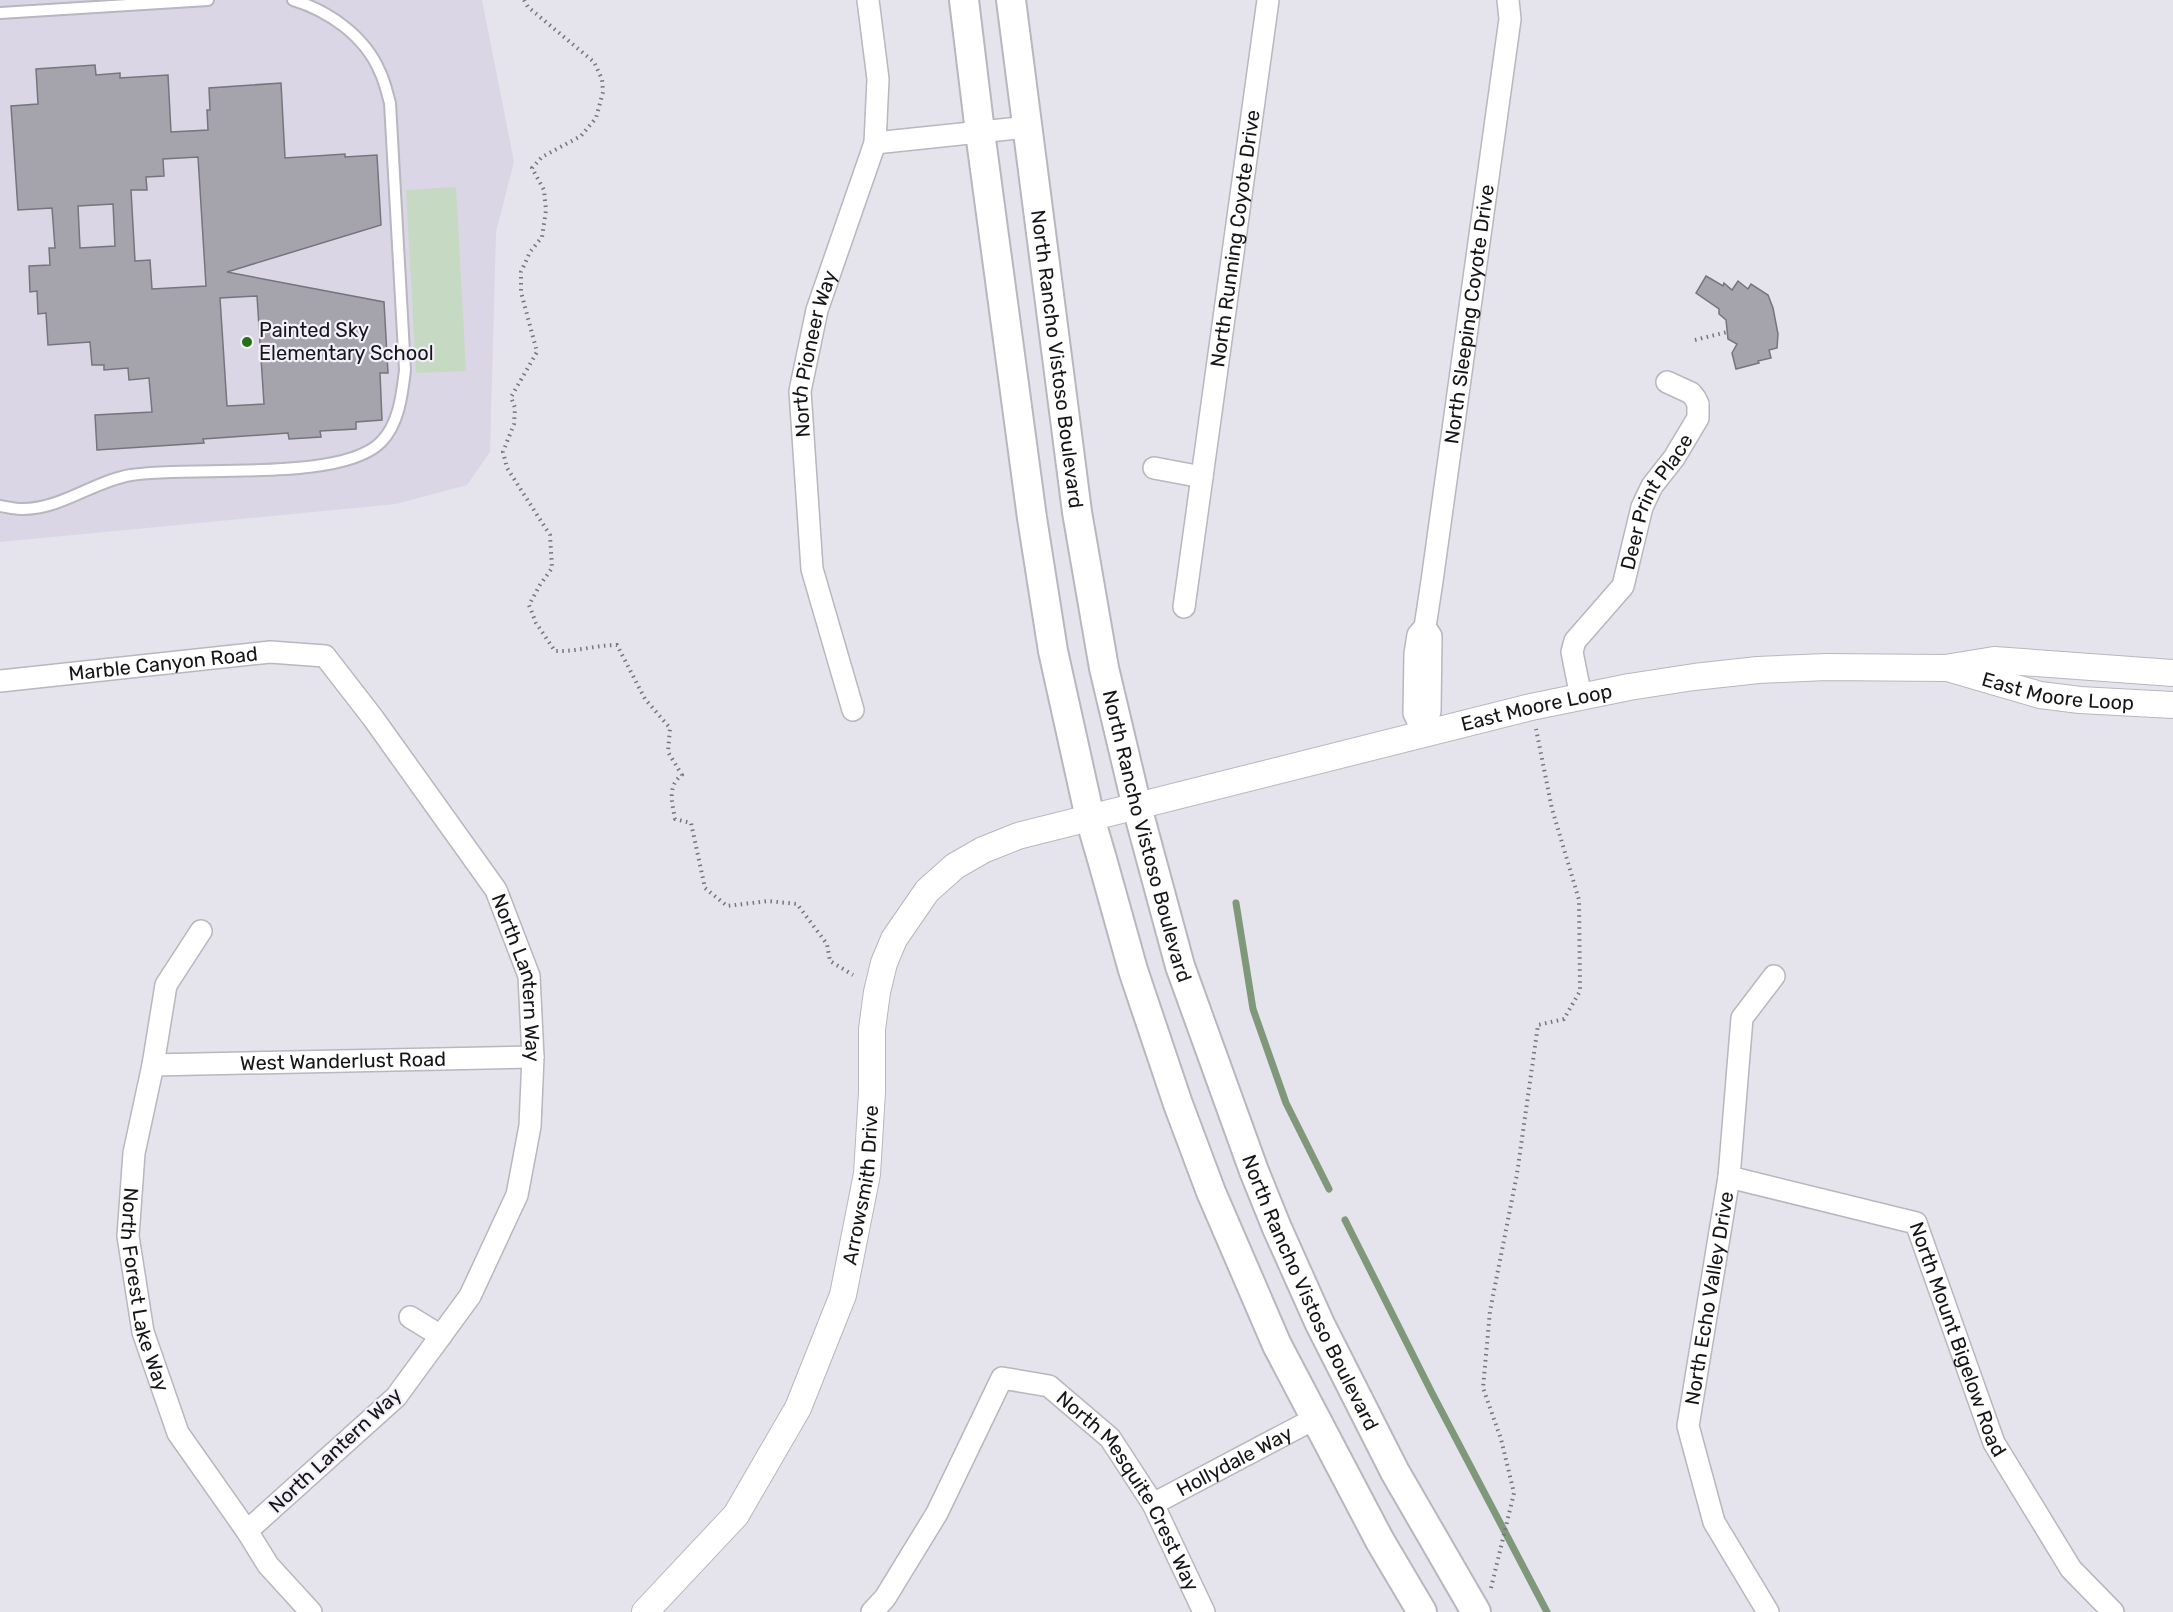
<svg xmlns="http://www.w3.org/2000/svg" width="2173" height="1612" viewBox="0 0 2173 1612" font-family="Rubik,sans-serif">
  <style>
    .built { fill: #dad6e6 }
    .green { fill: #c6d9c2 }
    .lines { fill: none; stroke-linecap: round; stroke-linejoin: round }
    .stream { stroke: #7f987a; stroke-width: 7 }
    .building { fill: #a5a3ab; stroke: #76747c; stroke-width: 1.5; fill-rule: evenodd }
    .service-casing { stroke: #b8b6be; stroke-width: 14 }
    .minor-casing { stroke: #b8b6be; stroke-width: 24 }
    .tertiary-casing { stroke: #b8b6be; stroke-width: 28 }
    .secondary-casing { stroke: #b8b6be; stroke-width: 32 }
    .path { stroke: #76757b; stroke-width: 4; stroke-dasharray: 1.5 4.5; stroke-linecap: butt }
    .service { stroke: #fff; stroke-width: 10 }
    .minor { stroke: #fff; stroke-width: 21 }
    .tertiary { stroke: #fff; stroke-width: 26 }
    .secondary { stroke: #fff; stroke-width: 28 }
    .poi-dot { fill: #247116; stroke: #f3f0f9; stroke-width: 2 }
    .labels { text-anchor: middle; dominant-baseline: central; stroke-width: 4.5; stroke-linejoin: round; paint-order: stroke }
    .street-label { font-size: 20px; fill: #161619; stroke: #f3f0f9 }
    .poi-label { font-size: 20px; fill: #161619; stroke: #f3f0f9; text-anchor: start }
  </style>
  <rect width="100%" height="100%" fill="#e5e3ec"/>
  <path class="built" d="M0 0H482L514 162 496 232 490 452 467 485 396 504 0 542Z"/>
  <path class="green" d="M456 187 466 371 416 373 406 190Z"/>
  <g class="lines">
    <g class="stream">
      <path d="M1236 903 1253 1009 1286 1103 1329 1189"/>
      <path d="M1345 1220 1432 1393 1547 1612"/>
    </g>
  </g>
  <g class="building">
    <path d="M95 65 96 75 120 73V78L168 75 171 132 208 130 207 110H210L209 88 281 83 285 158 345 154V157L377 155 381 225 227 272 384 302 388 373H380L382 420 356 422V429L320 431 321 437 289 439 288 433 203 439 204 443 97 450 95 415 152 412 149 378 129 380 128 368 104 370V365H92L90 342 48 345 46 313 38 314 37 291 30 292 29 266 50 265 49 248H55L52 208 18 210 11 106 38 104 36 69ZM198 157 206 286 152 289 150 260 135 261 131 190H147L146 177 164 176 163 159ZM113 204 115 246 80 248 78 206ZM257 296 264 404 227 406 220 298Z"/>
    <path d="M1706 276 1723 286 1724 283 1732 290 1738 281 1748 289 1751 284 1768 295 1773 308 1778 334 1777 348 1769 350 1771 358 1758 361 1759 363 1736 369 1732 353 1737 344 1728 339 1726 320 1719 314V309L1696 293Z"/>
  </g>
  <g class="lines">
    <defs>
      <g id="service">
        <path d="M0 13 208 0"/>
        <path d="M0 506C7 507 15 509 23 509 61 509 94 481 131 475 189 465 341 483 381 442 399 424 402 395 405 370L390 103C387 93 385 82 380 72 365 36 329 11 293 0"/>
      </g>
      <g id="minor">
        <path d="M875 143 1027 127"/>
        <path d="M1154 468 1202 477"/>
        <path id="s1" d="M1184 607 1268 0"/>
        <path id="s2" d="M0 681 270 652 325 656 373 718 496 890 529 976 533 1057 530 1126 517 1195 470 1296 396 1397 247 1531"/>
        <path id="s3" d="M1581 697 1572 652 1575 641 1623 586 1642 507 1652 486 1674 458 1698 418V404L1695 398 1691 393 1667 382"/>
        <path id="s4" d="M853 710 812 569 800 391 817 310 875 143 878 79 868 0"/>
        <path id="s5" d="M1424 735 1414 713 1415 654 1418 635 1425 627 1432 581 1510 19 1508 0"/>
        <path d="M1424 735 1430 711 1431 636 1425 627"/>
        <path id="s6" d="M201 931 166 985 153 1065 134 1153 128 1236 143 1332 178 1433 247 1531 268 1565 311 1612"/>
        <path id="s7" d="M153 1065 533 1057"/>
        <path id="s8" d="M1729 1177 1916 1223 1994 1443 2071 1569 2113 1612"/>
        <path d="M410 1317 441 1336"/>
        <path id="s9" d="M1153 1504 1314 1419"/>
        <path id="s10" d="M872 1612 885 1598 937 1513 1002 1378 1049 1386 1110 1438 1153 1504 1204 1612"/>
        <path id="s11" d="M1768 1612 1714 1522 1688 1426 1729 1177 1742 1018 1774 976"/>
      </g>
      <g id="tertiary">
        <path id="s12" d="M1951 669 2040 695 2080 700 2173 705"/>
        <path id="s13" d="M645 1612 736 1515 798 1408 843 1295 867 1174 872 1092V1029L877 992 884 963 894 939 927 891 955 866 983 850 1018 836 1531 707 1629 687 1694 677 1758 670 1826 667 1945 668 1994 660 2173 673"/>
      </g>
      <g id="secondary">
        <path d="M964 0 980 132 1032 518 1053 651 1090 818 1102 859 1133 970 1178 1104 1211 1192 1277 1345 1380 1541 1422 1612"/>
        <path id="s14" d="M1011 0 1077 512 1104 668 1137 807 1180 966 1254 1171 1277 1228 1320 1324 1395 1472 1476 1612"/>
      </g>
    </defs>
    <use href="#service" class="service-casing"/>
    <use href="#minor" class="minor-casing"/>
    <use href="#tertiary" class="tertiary-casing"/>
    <use href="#secondary" class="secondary-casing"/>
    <g class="path">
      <path d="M524 0 528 7 594 62 602 79 603 92 596 118 581 136 542 157 532 168 544 190 546 210 542 237 530 252 521 272V292L537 352 511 397 515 408 514 424 503 452 507 468 550 535 552 568 540 585 529 605 536 623 555 651C576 652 596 645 617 645L645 699 670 728 668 752 682 775C667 786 672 802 675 819L691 823 705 888 727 906 768 901 797 904 827 944 830 961 853 975"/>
      <path d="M1695 340 1727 332"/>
      <path d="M1491 1588 1514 1493 1501 1439 1483 1388 1490 1311 1517 1174 1538 1025 1564 1019 1580 991 1579 900 1552 809 1536 729"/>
    </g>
    <use href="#service" class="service"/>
    <use href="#minor" class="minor"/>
    <use href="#tertiary" class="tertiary"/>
    <use href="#secondary" class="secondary"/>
  </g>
  <circle class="poi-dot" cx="247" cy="342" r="6"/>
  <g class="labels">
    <g class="street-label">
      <text stroke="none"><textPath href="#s1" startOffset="372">North Running Coyote Drive</textPath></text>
      <text stroke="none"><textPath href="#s5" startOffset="429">North Sleeping Coyote Drive</textPath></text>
      <text stroke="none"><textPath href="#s4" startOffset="364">North Pioneer Way</textPath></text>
      <text stroke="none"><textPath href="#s14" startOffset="362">North Rancho Vistoso Boulevard</textPath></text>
      <text stroke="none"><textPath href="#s3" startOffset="222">Deer Print Place</textPath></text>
      <text stroke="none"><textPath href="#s2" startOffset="164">Marble Canyon Road</textPath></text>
      <text stroke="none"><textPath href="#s12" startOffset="110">East Moore Loop</textPath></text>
      <text stroke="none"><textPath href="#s13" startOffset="1440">East Moore Loop</textPath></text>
      <text stroke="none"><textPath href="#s14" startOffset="848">North Rancho Vistoso Boulevard</textPath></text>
      <text stroke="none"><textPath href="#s2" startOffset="708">North Lantern Way</textPath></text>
      <text stroke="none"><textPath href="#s7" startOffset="190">West Wanderlust Road</textPath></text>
      <text stroke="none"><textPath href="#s13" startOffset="490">Arrowsmith Drive</textPath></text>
      <text stroke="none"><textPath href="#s6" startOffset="374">North Forest Lake Way</textPath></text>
      <text stroke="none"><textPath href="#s14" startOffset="1334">North Rancho Vistoso Boulevard</textPath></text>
      <text stroke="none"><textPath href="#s11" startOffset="334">North Echo Valley Drive</textPath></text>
      <text stroke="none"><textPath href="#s8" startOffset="316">North Mount Bigelow Road</textPath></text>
      <text transform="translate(335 1450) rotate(-43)">North Lantern Way</text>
      <text stroke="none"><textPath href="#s9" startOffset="92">Hollydale Way</textPath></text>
      <text stroke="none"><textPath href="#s10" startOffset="450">North Mesquite Crest Way</textPath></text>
    </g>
    <g class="poi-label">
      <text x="259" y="330">Painted Sky<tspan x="259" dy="23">Elementary School</tspan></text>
    </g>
  </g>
</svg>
